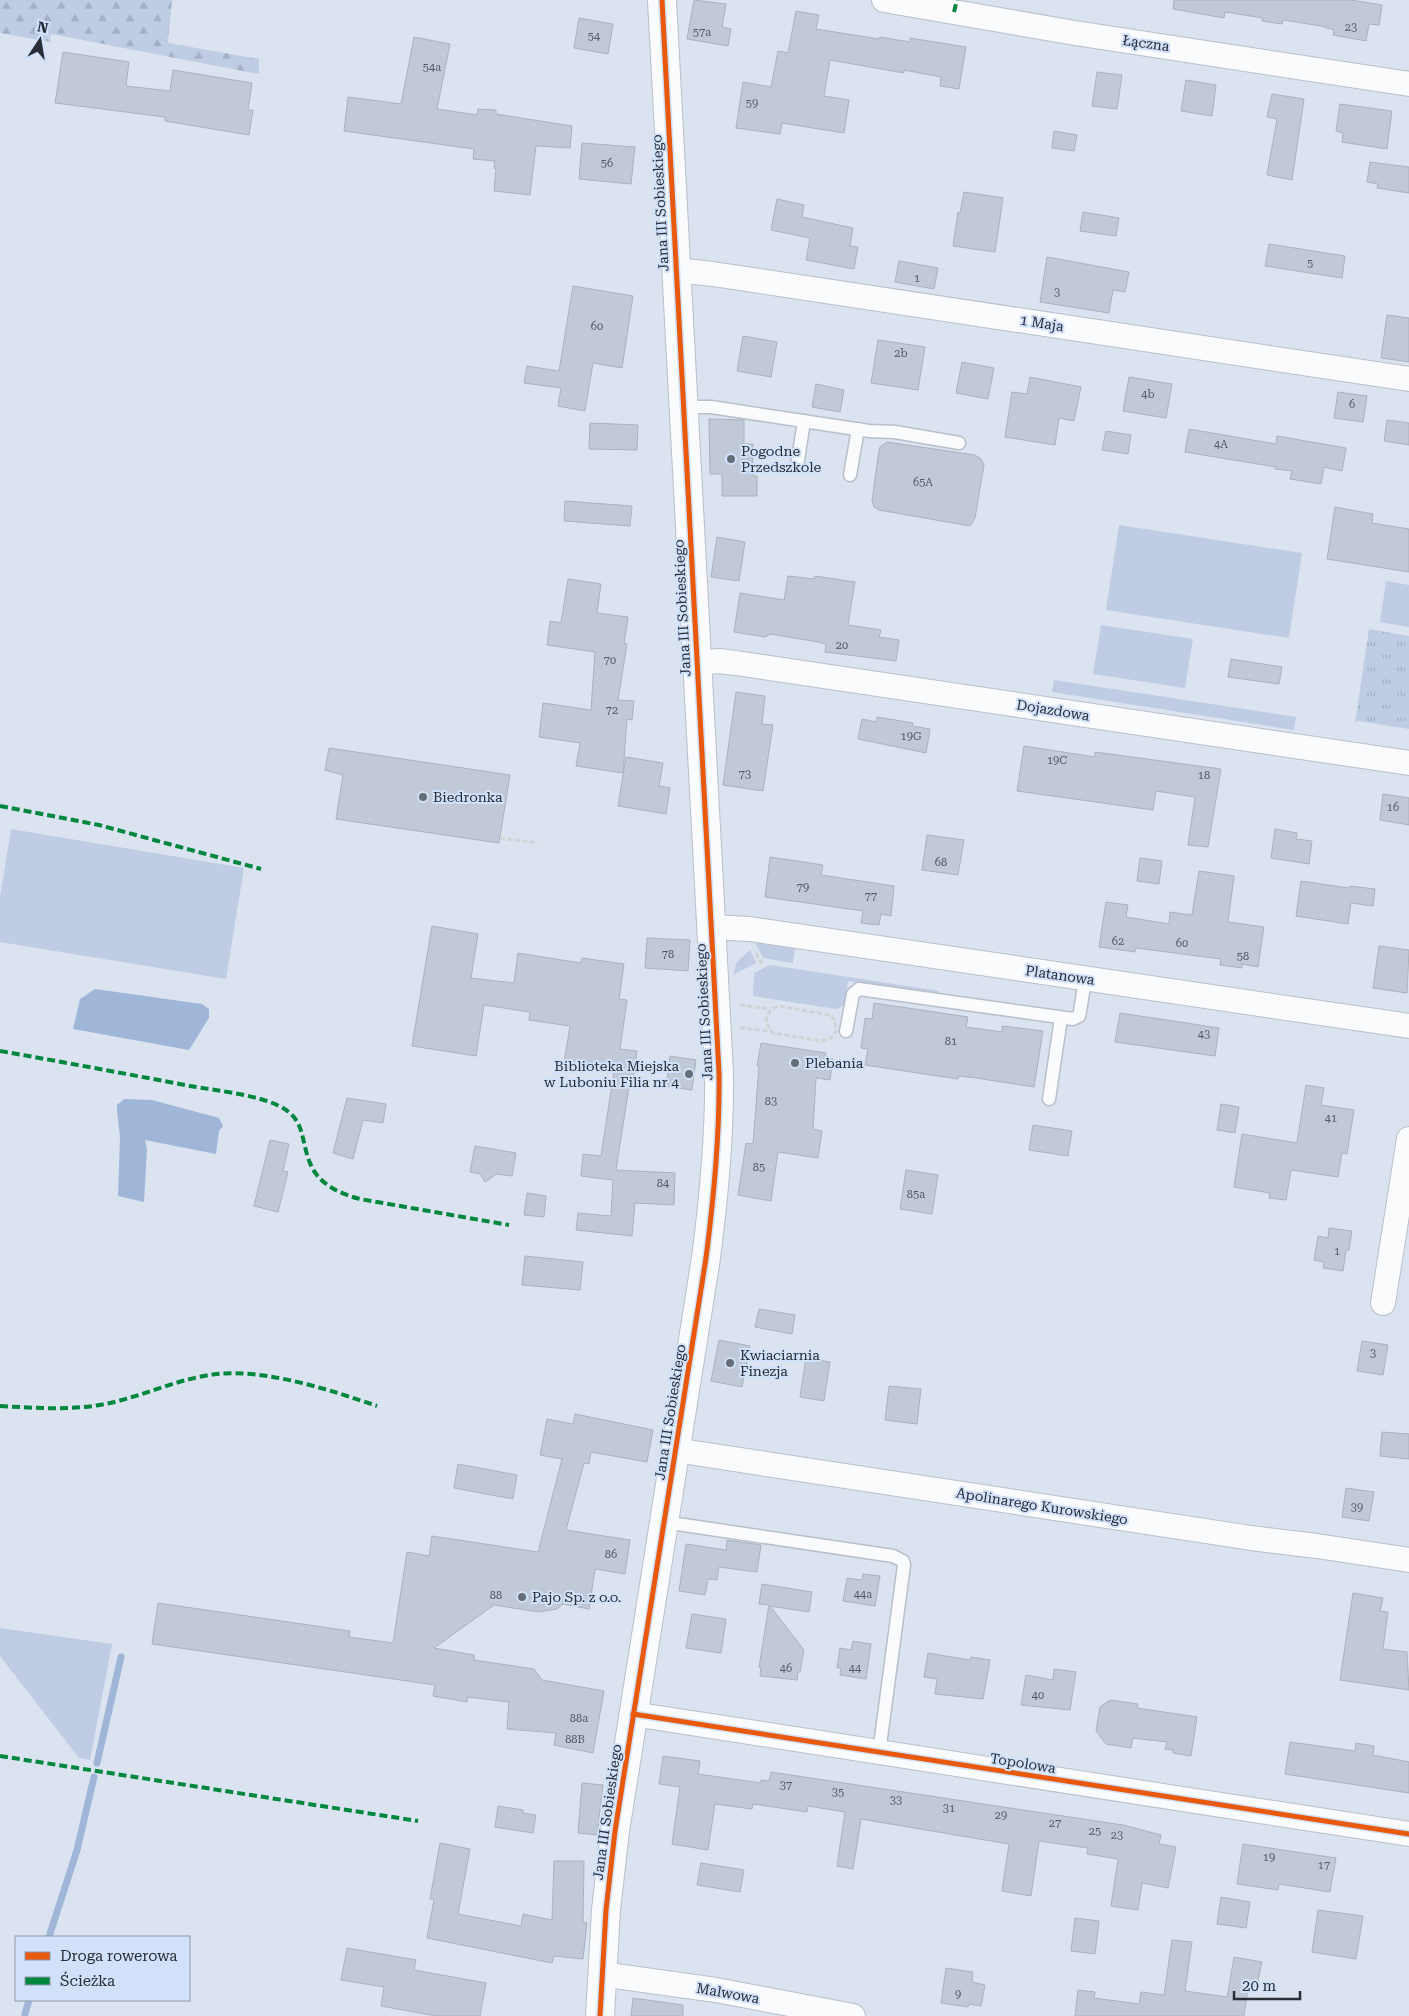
<svg xmlns="http://www.w3.org/2000/svg" width="1409" height="2016" viewBox="0 0 1409 2016" font-family="'Roboto Serif',serif">
  <style>
    .grass { fill: #bfcce3 }
    .forest { fill: url(#forest-firs) }
    .park { fill: url(#park-tufts) }
    .water { fill: #a0b6d8 }
    .lines { fill: none; stroke-linecap: round; stroke-linejoin: round }
    .stream { stroke: #a0b6d8; stroke-width: 7 }
    .building { fill: #c1c9d8; stroke: #abb1bc }
    .service-casing { stroke: #b9bfca; stroke-width: 15 }
    .minor-casing { stroke: #b9bfca; stroke-width: 26 }
    .tertiary-casing { stroke: #b9bfca; stroke-width: 30 }
    .path { stroke: #d0d2d6; stroke-width: 3; stroke-dasharray: 5 2.5; stroke-linecap: butt }
    .service { stroke: #fafbfd; stroke-width: 12 }
    .minor { stroke: #fafbfd; stroke-width: 24 }
    .tertiary { stroke: #fafbfd; stroke-width: 28 }
    .quiet { stroke: #00873e; stroke-width: 4; stroke-dasharray: 8 4; stroke-linecap: butt }
    .cycleway-casing { stroke: #d2e1fa; stroke-width: 8 }
    .cycleway { stroke: #e8590c; stroke-width: 5 }
    .poi-dot { fill: #676d78; stroke: #d2e1fa; stroke-width: 2 }
    .labels { text-anchor: middle; dominant-baseline: central; stroke-width: 4; stroke-linejoin: round; paint-order: stroke }
    .number-label { font-size: 11px; fill: #525863 }
    .street-label { font-size: 14px; fill: #282d37; stroke: #d2e1fa }
    .poi-label { font-size: 14px; fill: #282d37; stroke: #d2e1fa; text-anchor: start }
  </style>
  <defs>
    <pattern id="forest-firs" width="22" height="20" patternUnits="userSpaceOnUse" patternTransform="scale(1.25)"><rect width="22" height="20" fill="#bfcce3"/><path d="M5 1l3.5 6h-7zM16 11l3.5 6h-7z" fill="#a4b0c3"/></pattern>
    <pattern id="park-tufts" width="24" height="20" patternUnits="userSpaceOnUse" patternTransform="scale(1.25)"><rect width="24" height="20" fill="#bfcce3"/><path d="M3 7l-1-3M5 7V3M7 7l1-3M15 17l-1-3M17 17v-4M19 17l1-3" fill="none" stroke="#a4b0c3"/></pattern>
  </defs>
  <rect width="100%" height="100%" fill="#dbe3f1"/>
  <g class="grass">
    <path d="M1119 525 1302 553 1289 638 1106 610Z"/>
    <path d="M1386 581 1409 585V627L1380 622Z"/>
    <path d="M1101 625 1193 639 1185 688 1093 674Z"/>
    <path d="M1054 680 1296 717 1294 730 1052 692Z"/>
    <path d="M11 829 244 868 226 979 0 942V898Z"/>
    <path d="M755 942 795 947 793 963 763 958Z"/>
    <path d="M750 950 756 963 733 975 737 962Z"/>
    <path d="M770 965 939 991 938 994 848 981 844 1005 836 1009 753 996 754 973Z"/>
    <path d="M0 1628 112 1644 90 1760 79 1758 0 1656Z"/>
  </g>
  <path class="forest" d="M0 0H172L168 43 259 59V74L51 34 50 42 0 33Z"/>
  <path class="park" d="M1369 629 1409 636V729L1359 721 1355 723Z"/>
  <g class="water">
    <path d="M95 989 202 1004 209 1009V1018L189 1050 73 1029 80 999Z"/>
    <path d="M124 1099 152 1100 219 1118 223 1126 219 1131 216 1154 145 1140 147 1149 144 1202 118 1196 120 1137 117 1111V1105Z"/>
  </g>
  <g class="lines">
    <g class="stream">
      <path d="M97 1763 121 1657"/>
      <path d="M49 1937 77 1850 94 1777"/>
      <path d="M25 2014 29 2000"/>
    </g>
  </g>
  <g class="building">
    <path d="M694 0 726 4 722 27 731 29 728 46 687 39Z"/>
    <path d="M1174 0H1351L1382 5 1379 25 1369 24 1366 41 1333 35 1334 30 1321 26 1283 20 1282 24 1262 21 1263 18 1225 12 1224 18 1173 9Z"/>
    <path d="M796 11 819 15 816 29 879 39 880 37 910 42V38L966 47 959 89 940 86 941 77 904 70V73L830 60 824 96 849 100 844 133 782 123 780 134 736 128 743 82 771 87 778 51 788 53Z"/>
    <path d="M579 18 613 24 608 54 574 48Z"/>
    <path d="M414 37 450 44 437 109 477 115 478 109 496 110V114L572 126 570 148 536 146 530 195 494 191 496 169 494 168 495 161 473 159 474 149 344 131 348 97 401 104Z"/>
    <path d="M63 52 129 62 126 86 170 91 173 70 252 83 248 110H253L249 135 165 121V117L55 103Z"/>
    <path d="M1097 72 1122 75 1117 109 1092 106Z"/>
    <path d="M1186 80 1216 85 1212 116 1181 111Z"/>
    <path d="M1272 94 1304 99 1292 180 1267 175 1277 119 1267 117Z"/>
    <path d="M1340 104 1392 111 1387 149 1342 142 1343 133 1336 131Z"/>
    <path d="M1054 131 1077 135 1074 151 1052 148Z"/>
    <path d="M582 143 635 147 631 184 579 179Z"/>
    <path d="M1370 162 1409 167V193L1377 188 1378 184 1367 182Z"/>
    <path d="M964 192 1003 198 995 252 953 246 958 212 960 213Z"/>
    <path d="M777 199 804 205 802 217 853 228 850 246 858 247 854 269 806 260 810 238 771 230Z"/>
    <path d="M1083 212 1119 218 1116 236 1080 231Z"/>
    <path d="M1269 244 1345 256 1342 278 1265 266Z"/>
    <path d="M1047 257 1129 272 1125 292 1113 290 1109 313 1040 302Z"/>
    <path d="M899 261 938 268 934 289 895 282Z"/>
    <path d="M573 286 633 296 622 368 593 363 585 411 558 406 561 388 524 383 527 366 559 371Z"/>
    <path d="M1387 315 1409 318V362L1381 358Z"/>
    <path d="M743 336 777 342 771 377 737 371Z"/>
    <path d="M878 340 925 347 918 390 871 383Z"/>
    <path d="M962 362 994 368 988 399 956 393Z"/>
    <path d="M1030 377 1081 387 1074 421 1059 418 1055 445 1005 437 1012 392 1027 394Z"/>
    <path d="M1129 377 1172 384 1166 418 1123 411Z"/>
    <path d="M816 384 844 390 840 412 812 407Z"/>
    <path d="M1338 392 1367 396 1363 422 1334 418Z"/>
    <path d="M709 419 744 420V444H753V476H757V496H722V474H710Z"/>
    <path d="M1387 420 1409 423V445L1384 441Z"/>
    <path d="M590 423 638 425 637 450 589 449Z"/>
    <path d="M1189 429 1276 444 1277 436 1346 448 1342 471 1324 467 1321 484 1290 479 1292 471 1275 469 1276 467 1185 452Z"/>
    <path d="M1106 431 1131 435 1128 454 1102 450Z"/>
    <path d="M887 442 975 455 981 459 984 465 975 518 970 526 879 510 874 507 872 501 879 450 880 447Z"/>
    <path d="M565 501 632 506 630 526 564 521Z"/>
    <path d="M1335 507 1373 514 1372 523 1409 529V572L1327 559Z"/>
    <path d="M717 537 745 542 739 581 711 577Z"/>
    <path d="M788 576 814 579 815 576 855 582 848 625 881 630 879 637 899 640 896 661 825 652 826 644 818 642 770 634 765 637 734 632 740 593 784 600Z"/>
    <path d="M568 579 601 584 597 613 628 617 624 643 627 644 618 700 634 701 632 720 627 719 623 773 576 766 580 743 539 737 543 703 591 710 595 652 547 645 550 621 561 623Z"/>
    <path d="M1231 659 1282 667 1279 684 1228 677Z"/>
    <path d="M736 692 765 696 762 724 773 725 763 791 723 785Z"/>
    <path d="M877 717 913 723 912 726 930 729 926 753 858 739 862 719 876 722Z"/>
    <path d="M1024 746 1095 757V752L1221 769 1208 847 1188 845 1195 797 1156 791 1153 810 1017 791Z"/>
    <path d="M329 748 510 775 499 843 336 819 343 775 325 770Z"/>
    <path d="M626 757 663 763 659 786 670 788 666 814 618 806Z"/>
    <path d="M1383 794 1409 798V825L1380 820Z"/>
    <path d="M1275 829 1297 833 1296 839 1312 841 1309 864 1271 858Z"/>
    <path d="M927 835 964 840 958 875 922 870Z"/>
    <path d="M770 857 823 865 821 875 894 886 891 916 881 914 879 925 861 923 863 911 765 897Z"/>
    <path d="M1140 858 1162 861 1159 884 1137 881Z"/>
    <path d="M1199 871 1234 876 1228 922 1264 927 1258 967 1242 964V968L1220 965 1221 959 1136 948 1135 952 1099 947 1106 902 1128 905 1126 917 1169 924 1170 912 1192 915Z"/>
    <path d="M1301 881 1349 888 1350 886 1375 889 1373 906 1351 903 1348 924 1296 916Z"/>
    <path d="M432 926 478 934 471 978 514 983 518 953 581 963 582 958 624 964 619 999 627 1000 620 1049 637 1051 632 1088 629 1087 616 1170 675 1173 674 1205 635 1203 632 1236 576 1230 578 1213 611 1216 613 1180 581 1176 583 1154 601 1156 614 1071 564 1063 570 1026 529 1020 530 1012 484 1005 476 1056 412 1046Z"/>
    <path d="M647 938 690 940 688 971 645 968Z"/>
    <path d="M1379 946 1409 950 1407 993 1373 988Z"/>
    <path d="M874 1003 968 1017 966 1027 1002 1032V1026L1043 1031 1034 1087 976 1078 959 1076 958 1079 865 1065 868 1049 861 1048 863 1034 865 1018 872 1019Z"/>
    <path d="M1120 1013 1219 1028 1215 1056 1115 1042Z"/>
    <path d="M761 1043 826 1053 825 1058 833 1059 830 1080 816 1078 813 1129 822 1131 818 1158 778 1152 771 1201 738 1195 746 1143 753 1144 759 1066H757Z"/>
    <path d="M670 1056 696 1060 692 1090 666 1086Z"/>
    <path d="M1306 1085 1324 1088 1321 1105 1354 1110 1347 1154 1342 1153 1338 1177 1291 1170 1286 1200 1269 1198 1270 1193 1234 1187 1242 1134 1297 1143Z"/>
    <path d="M347 1098 386 1104 383 1123 363 1120 353 1159 333 1153Z"/>
    <path d="M1221 1104 1239 1107 1235 1133 1217 1130Z"/>
    <path d="M1033 1125 1072 1131 1068 1156 1029 1150Z"/>
    <path d="M270 1140 289 1144 283 1171 288 1172 278 1212 254 1206Z"/>
    <path d="M475 1146 516 1153 512 1176 497 1174 485 1182 480 1174 470 1172Z"/>
    <path d="M906 1170 938 1175 932 1214 900 1209Z"/>
    <path d="M527 1193 546 1196 544 1217 524 1215Z"/>
    <path d="M1329 1228 1352 1231 1349 1250H1346L1343 1271 1323 1268 1324 1262 1314 1260 1318 1236 1328 1238Z"/>
    <path d="M525 1256 583 1262 580 1290 522 1285Z"/>
    <path d="M759 1309 795 1315 792 1334 755 1327Z"/>
    <path d="M719 1340 750 1346 742 1387 711 1381Z"/>
    <path d="M1362 1341 1388 1345 1383 1375 1357 1371Z"/>
    <path d="M806 1358 830 1362 824 1401 800 1397Z"/>
    <path d="M889 1386 921 1389 917 1424 885 1420Z"/>
    <path d="M575 1414 653 1430 647 1462 591 1452 589 1464 584 1463 566 1530 630 1540 625 1574 595 1569 589 1609 563 1604 557 1609 539 1612 494 1605 434 1648 474 1655V1660L534 1669 542 1680 604 1691 593 1753 554 1745 556 1733 507 1729 509 1702 468 1697 467 1702 433 1696 435 1685 152 1644 158 1603 350 1631 349 1637 393 1643 407 1552 429 1556 432 1536 538 1552 562 1459 540 1455 547 1419 573 1424Z"/>
    <path d="M1382 1432 1409 1434V1459L1380 1456Z"/>
    <path d="M458 1464 517 1475 513 1499 454 1488Z"/>
    <path d="M1346 1488 1374 1492 1369 1521 1342 1517Z"/>
    <path d="M727 1540 761 1545 757 1572 719 1567 717 1580 708 1579 705 1595 679 1591 686 1544 726 1550Z"/>
    <path d="M863 1574 880 1576 875 1606 843 1601 847 1578 862 1580Z"/>
    <path d="M762 1584 812 1592 809 1612 770 1606 804 1650 800 1672H798L797 1680 760 1676 761 1667H759L769 1605 759 1604Z"/>
    <path d="M1353 1593 1383 1598 1380 1611 1388 1612 1383 1649 1407 1652 1409 1690 1340 1680Z"/>
    <path d="M692 1614 726 1619 721 1653 686 1648Z"/>
    <path d="M853 1641 871 1644 866 1679 840 1675 841 1668H837L840 1648 851 1650Z"/>
    <path d="M928 1653 970 1660 971 1657 990 1660 983 1699 935 1694 937 1679 924 1677Z"/>
    <path d="M1054 1669 1076 1672 1070 1710 1021 1705 1026 1675 1053 1680Z"/>
    <path d="M1110 1700 1138 1704 1137 1708 1197 1717 1191 1756 1173 1753V1750L1165 1749 1167 1742 1133 1738 1131 1748 1106 1744 1096 1731 1100 1707Z"/>
    <path d="M1290 1742 1355 1751 1356 1743 1374 1746 1373 1755 1409 1762V1793L1285 1774Z"/>
    <path d="M663 1756 700 1761 698 1774 761 1783V1780L769 1781 771 1772 1123 1825 1161 1835 1159 1844 1176 1847 1168 1888 1142 1883 1138 1910 1111 1906 1118 1859 1087 1854 1088 1848 1039 1841 1031 1896 1002 1891 1009 1844 861 1819 853 1869 837 1866 845 1812 808 1806 807 1812 753 1804 752 1809 715 1804 708 1850 672 1844 680 1787 659 1784Z"/>
    <path d="M582 1783 603 1785 597 1835 578 1833Z"/>
    <path d="M498 1806 523 1810V1813L536 1815 533 1833 495 1827Z"/>
    <path d="M440 1843 470 1849 458 1914 521 1926 523 1914 552 1920 554 1861H584L583 1922 587 1923 583 1959 554 1956 552 1963 427 1938 434 1899H430Z"/>
    <path d="M1243 1844 1336 1858 1330 1892 1279 1884 1278 1890 1237 1884Z"/>
    <path d="M701 1863 744 1870 740 1892 697 1885Z"/>
    <path d="M1221 1897 1250 1902 1246 1928 1217 1924Z"/>
    <path d="M1318 1910 1363 1916 1356 1959 1312 1952Z"/>
    <path d="M1075 1918 1099 1921 1095 1954 1071 1951Z"/>
    <path d="M1172 1940 1192 1942 1185 1991 1227 1997 1234 1957 1262 1962 1256 1990 1248 1988 1244 2016H1075L1078 1990 1095 1992 1094 1998 1139 2004 1141 1992 1164 1995Z"/>
    <path d="M347 1948 416 1960 414 1970 486 1983 480 2016H436L381 2006 384 1987 341 1980Z"/>
    <path d="M946 1968 973 1972 972 1982 985 1985 981 2006 969 2004 968 2007 941 2003Z"/>
    <path d="M633 1998 683 2005V2016H631Z"/>
  </g>
  <g class="lines">
    <defs>
      <g id="service">
        <path d="M683 407H711L869 431 895 432 959 443"/>
        <path d="M797 466 804 421"/>
        <path d="M850 475 858 429"/>
        <path d="M846 1031 853 994 859 989 1073 1019 1079 1016 1080 1012 1085 979"/>
        <path d="M1049 1099 1061 1018"/>
        <path d="M664 1522 893 1556 903 1561 904 1565 879 1753"/>
      </g>
      <g id="minor">
        <path d="M884 0 1075 33 1409 84"/>
        <path d="M675 270 713 274 1409 379"/>
        <path d="M697 663 718 661 736 663 1409 763"/>
        <path d="M711 927 750 929 1409 1026"/>
        <path d="M1383 1303 1409 1139"/>
        <path d="M675 1450 1251 1538 1317 1546 1409 1560"/>
        <path d="M633 1714 1409 1834"/>
        <path d="M601 1974 716 1990 853 2016"/>
      </g>
      <path id="tertiary" d="M600 2016 606 1910 615 1831 706 1258C714 1196 720 1135 719 1073L662 0"/>
    </defs>
    <use href="#service" class="service-casing"/>
    <use href="#minor" class="minor-casing"/>
    <use href="#tertiary" class="tertiary-casing"/>
    <g class="path">
      <path d="M500 838 538 843"/>
      <path d="M756 953 762 965"/>
      <path d="M740 1005 771 1009"/>
      <path d="M780 1006 829 1015 835 1020 836 1032 831 1038 822 1041 773 1033C762 1022 766 1009 780 1006Z"/>
      <path d="M740 1028 771 1031"/>
    </g>
    <use href="#service" class="service"/>
    <use href="#minor" class="minor"/>
    <use href="#tertiary" class="tertiary"/>
    <g class="quiet">
      <path d="M954 12 957 0"/>
      <path d="M0 806 99 825 261 869"/>
      <path d="M0 1051C63 1062 127 1074 190 1086 214 1090 258 1095 279 1106 306 1119 300 1139 310 1163 318 1184 340 1194 360 1199L509 1225"/>
      <path d="M0 1406C37 1408 74 1411 110 1403 146 1395 180 1378 217 1374 266 1369 331 1390 377 1406"/>
      <path d="M0 1756 418 1821"/>
    </g>
    <defs>
      <g id="cycleway">
        <path d="M633 1714 1409 1834"/>
        <path d="M600 2016 606 1910 615 1831 706 1258C714 1196 720 1135 719 1073L662 0"/>
      </g>
    </defs>
    <use href="#cycleway" class="cycleway-casing"/>
    <use href="#cycleway" class="cycleway"/>
  </g>
  <g class="poi-dot">
    <circle cx="731" cy="459" r="5"/>
    <circle cx="423" cy="797" r="5"/>
    <circle cx="795" cy="1063" r="5"/>
    <circle cx="689" cy="1074" r="5"/>
    <circle cx="730" cy="1363" r="5"/>
    <circle cx="522" cy="1597" r="5"/>
  </g>
  <g class="labels">
    <g class="number-label">
      <text x="1351" y="27">23</text>
      <text x="702" y="32">57a</text>
      <text x="594" y="36">54</text>
      <text x="432" y="67">54a</text>
      <text x="752" y="103">59</text>
      <text x="607" y="163">56</text>
      <text x="1310" y="263">5</text>
      <text x="917" y="278">1</text>
      <text x="1057" y="292">3</text>
      <text x="597" y="326">60</text>
      <text x="901" y="353">2b</text>
      <text x="1148" y="394">4b</text>
      <text x="1352" y="404">6</text>
      <text x="1221" y="444">4A</text>
      <text x="923" y="482">65A</text>
      <text x="842" y="645">20</text>
      <text x="610" y="660">70</text>
      <text x="612" y="710">72</text>
      <text x="911" y="736">19G</text>
      <text x="1057" y="760">19C</text>
      <text x="745" y="774">73</text>
      <text x="1204" y="775">18</text>
      <text x="1393" y="807">16</text>
      <text x="941" y="862">68</text>
      <text x="803" y="887">79</text>
      <text x="871" y="896">77</text>
      <text x="1118" y="941">62</text>
      <text x="1182" y="943">60</text>
      <text x="668" y="954">78</text>
      <text x="1243" y="956">58</text>
      <text x="1204" y="1034">43</text>
      <text x="951" y="1041">81</text>
      <text x="771" y="1101">83</text>
      <text x="1331" y="1118">41</text>
      <text x="759" y="1167">85</text>
      <text x="663" y="1183">84</text>
      <text x="916" y="1194">85a</text>
      <text x="1337" y="1251">1</text>
      <text x="1373" y="1353">3</text>
      <text x="1357" y="1507">39</text>
      <text x="611" y="1554">86</text>
      <text x="863" y="1594">44a</text>
      <text x="496" y="1595">88</text>
      <text x="786" y="1668">46</text>
      <text x="855" y="1668">44</text>
      <text x="1038" y="1695">40</text>
      <text x="579" y="1718">88a</text>
      <text x="575" y="1739">88B</text>
      <text x="786" y="1785">37</text>
      <text x="838" y="1792">35</text>
      <text x="896" y="1800">33</text>
      <text x="949" y="1808">31</text>
      <text x="1001" y="1815">29</text>
      <text x="1055" y="1823">27</text>
      <text x="1095" y="1831">25</text>
      <text x="1117" y="1835">23</text>
      <text x="1269" y="1857">19</text>
      <text x="1324" y="1865">17</text>
      <text x="958" y="1994">9</text>
    </g>
    <g class="street-label">
      <text transform="translate(1146 43) rotate(8)">Łączna</text>
      <text transform="translate(660 203) rotate(-93)">Jana III Sobieskiego</text>
      <text transform="translate(1042 323) rotate(9)">1 Maja</text>
      <text transform="translate(682 608) rotate(-93)">Jana III Sobieskiego</text>
      <text transform="translate(1053 710) rotate(9)">Dojazdowa</text>
      <text transform="translate(1060 975) rotate(8)">Platanowa</text>
      <text transform="translate(704 1012) rotate(-93)">Jana III Sobieskiego</text>
      <text transform="translate(670 1412) rotate(-81)">Jana III Sobieskiego</text>
      <text transform="translate(1042 1506) rotate(9)">Apolinarego Kurowskiego</text>
      <text transform="translate(1023 1763) rotate(9)">Topolowa</text>
      <text transform="translate(607 1812) rotate(-82)">Jana III Sobieskiego</text>
      <text transform="translate(728 1993) rotate(10)">Malwowa</text>
    </g>
    <g class="poi-label">
      <text x="741" y="451">Pogodne<tspan x="741" dy="16">Przedszkole</tspan></text>
      <text x="433" y="797">Biedronka</text>
      <text x="805" y="1063">Plebania</text>
      <text x="679" y="1066" text-anchor="end">Biblioteka Miejska<tspan x="679" dy="16">w Luboniu Filia nr 4</tspan></text>
      <text x="740" y="1355">Kwiaciarnia<tspan x="740" dy="16">Finezja</tspan></text>
      <text x="532" y="1597">Pajo Sp. z o.o.</text>
    </g>
  </g>
  <rect x="15" y="1936" width="175" height="65" fill="#d2e1fa" stroke="#8e99ac"/>
  <rect x="25" y="1952" width="25" height="8" fill="#e8590c" stroke="#8e99ac"/>
  <text x="60" y="1961" font-size="15" fill="#282d37">Droga rowerowa</text>
  <rect x="25" y="1977" width="25" height="8" fill="#00873e" stroke="#8e99ac"/>
  <text x="60" y="1986" font-size="15" fill="#282d37">Ścieżka</text>
  <g transform="translate(40 40) rotate(12)" stroke="#d2e1fa" stroke-width="4" paint-order="stroke">
  <path d="M0-4L9 19L0 12L-9 19Z" fill="#282d37"/>
  <text y="-8" font-size="14" font-weight="bold" text-anchor="middle" fill="#282d37">N</text>
  </g>
  <path d="M1234 1991v8h66v-8" fill="none" stroke="#282d37" stroke-width="2.5"/>
  <text x="1242" y="1991" font-size="15" fill="#282d37" stroke="#d2e1fa" stroke-width="4" paint-order="stroke">20 m</text>
</svg>
